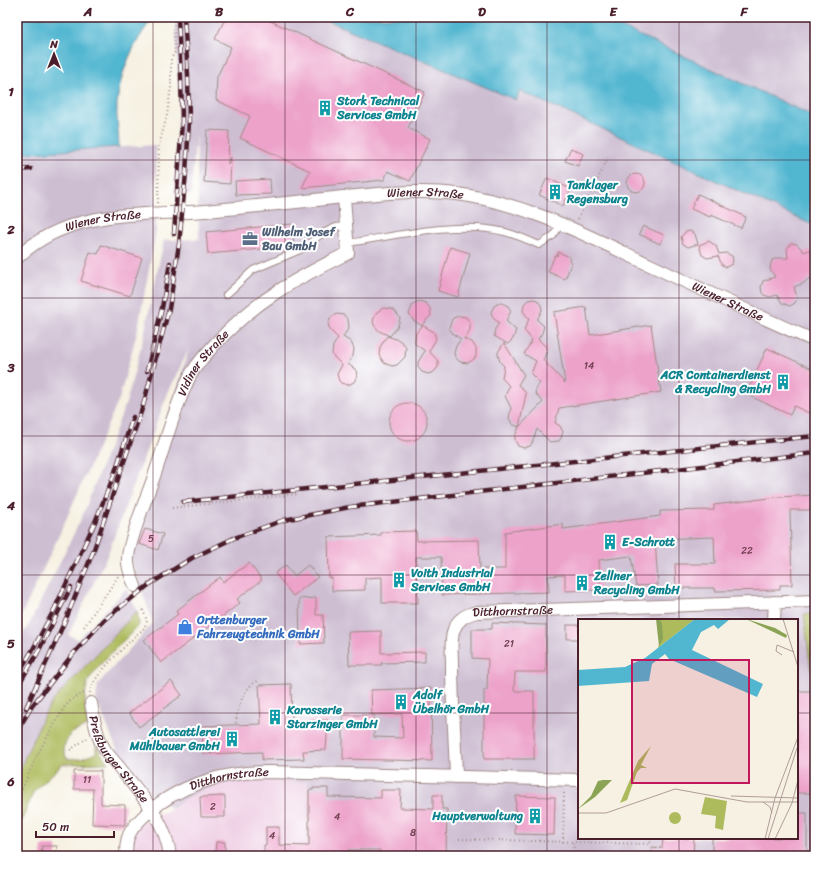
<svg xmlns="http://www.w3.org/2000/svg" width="832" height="873" viewBox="0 0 832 873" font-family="Sriracha,sans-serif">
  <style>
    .built { fill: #efd0e5 }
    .industrial { fill: #cdbed2; fill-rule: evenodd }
    .green { fill: #aebb5d; stroke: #7c6d44 }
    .water { fill: #51b6d0; stroke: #4e6a7e }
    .building { fill: #eda2ca }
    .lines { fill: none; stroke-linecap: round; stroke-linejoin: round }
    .lane-casing { stroke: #a08886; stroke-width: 8 }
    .street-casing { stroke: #a08886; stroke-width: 14 }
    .path { stroke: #a08886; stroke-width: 2; stroke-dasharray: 1 3; stroke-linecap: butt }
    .lane { stroke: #fff; stroke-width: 6 }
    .street { stroke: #fff; stroke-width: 12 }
    .rail-casing { stroke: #4a1f2b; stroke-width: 4.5 }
    .rail { stroke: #fff; stroke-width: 3; stroke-dasharray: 9; stroke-linecap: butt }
    .grid { fill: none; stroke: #4a1f2b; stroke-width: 1; stroke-opacity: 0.55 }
    .labels { text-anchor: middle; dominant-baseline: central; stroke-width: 4; stroke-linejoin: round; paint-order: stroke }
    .number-label { font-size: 10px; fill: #734053 }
    .culture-label { font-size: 12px; font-weight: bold; fill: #0d838f; stroke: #fff; text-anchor: start }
    .street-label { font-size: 12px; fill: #4a1f2b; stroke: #fff }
    .service-label { font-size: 12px; font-weight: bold; fill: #4e5e75; stroke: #fff; text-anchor: start }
    .shop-label { font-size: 12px; font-weight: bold; fill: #366cbe; stroke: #fff; text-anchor: start }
    .inset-road { fill: none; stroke: #b19d99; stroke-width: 1 }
    .view { fill: #c2185b; fill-opacity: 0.15; stroke: #c2185b; stroke-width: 2 }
    .inset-edge { fill: none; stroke: #4a1f2b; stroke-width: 2 }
    .neatline { fill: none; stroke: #4a1f2b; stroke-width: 1.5 }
    .grid-label { font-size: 13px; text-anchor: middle; font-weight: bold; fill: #4a1f2b }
  </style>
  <rect width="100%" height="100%" fill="#fff"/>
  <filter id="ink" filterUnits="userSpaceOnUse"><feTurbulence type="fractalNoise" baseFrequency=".025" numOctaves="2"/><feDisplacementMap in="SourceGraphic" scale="8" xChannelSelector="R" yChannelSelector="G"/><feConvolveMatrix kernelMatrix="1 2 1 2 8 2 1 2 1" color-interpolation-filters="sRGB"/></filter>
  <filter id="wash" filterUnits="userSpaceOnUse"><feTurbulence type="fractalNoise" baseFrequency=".012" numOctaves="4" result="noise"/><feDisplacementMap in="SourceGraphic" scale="16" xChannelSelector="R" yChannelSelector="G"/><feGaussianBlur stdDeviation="0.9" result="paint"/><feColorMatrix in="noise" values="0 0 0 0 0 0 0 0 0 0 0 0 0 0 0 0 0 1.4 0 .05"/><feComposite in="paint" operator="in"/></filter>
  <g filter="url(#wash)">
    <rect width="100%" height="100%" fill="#f6f1e2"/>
    <path class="built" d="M249 780 308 782 307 856H122L123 830 172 809 184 799 198 792 224 783Z"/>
    <g class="industrial">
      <path d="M192 17H319L516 100 520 91 815 226V856H307L308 782 249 780 224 783 198 792 184 799 172 809 149 792 123 764 96 699 98 684 153 623 129 554 189 348 167 395 107 556 68 635 78 639 127 588 137 611 63 690 42 719 17 776V643L30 623 82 517 126 403 144 336 164 240 199 239 196 133 191 195 174 193 179 97 175 19 191 18ZM579 620H797V838H579Z"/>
      <path d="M600 17H815V117Z"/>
      <path d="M156 145V231L138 328 119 399 60 533 17 625V154Z"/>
    </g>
    <g class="green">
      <path d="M137 611 139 625C128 637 90 671 87 685 83 699 86 712 88 725L70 734 63 748 67 759H81L96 753V746L108 763 63 764 34 791 17 831V776L42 719 52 702 63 690Z"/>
      <path d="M804 614H815V671H811Z"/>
    </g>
    <g class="water">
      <path d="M26 17H154C134 41 120 72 117 104 116 118 119 133 119 147L17 154V21Z"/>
      <path d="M319 17H600L815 117V226L520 91 516 100Z"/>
    </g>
    <g id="blocks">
      <g class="building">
        <path d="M226 17H262L425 92 408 128 430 139 410 181 388 171 384 180 302 188 310 171 240 138 250 116 216 100 217 77 231 47 215 39Z"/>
        <path d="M207 130 229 131 228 164 231 157 230 184 204 182Z"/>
        <path d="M571 148 583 154 578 166 565 161Z"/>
        <circle cx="636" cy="183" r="9"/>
        <path d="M547 178 571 189 563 206 539 195Z"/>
        <path d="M270 179 271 194 236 195 235 181Z"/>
        <path d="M698 194 746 217 741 228 711 215 710 217 691 209Z"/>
        <path d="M292 224 294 246 208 254 206 232Z"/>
        <path d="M643 226 664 235 660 244 639 234Z"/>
        <path d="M690 231 695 234 698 244 688 247 683 244 681 237 685 232Z"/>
        <path d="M709 241 716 246 719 254 726 253 732 256 733 260 732 264 726 267 722 265 718 256 707 258 702 255 699 245Z"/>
        <path d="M791 243 797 244 804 252 809 250 815 251V284L809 278 804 283 794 287 797 298 795 303 790 306 782 303 777 295 770 297 764 295 762 293 761 287 763 281 775 277 770 269 771 263 772 260 777 258H788L787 249Z"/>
        <path d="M101 245 142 258 130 296 81 281 90 252 98 254Z"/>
        <path d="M450 247 470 253 458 297 438 291Z"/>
        <path d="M558 252 570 257 569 260 572 262 565 279 548 272 555 255 557 256Z"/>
        <path d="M534 299 537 300 541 305 542 310 537 320 544 326 542 333 538 339 548 349 543 360 565 383 554 312 586 307 590 335 651 325 661 392 559 408 555 423 560 426 563 432 561 438 559 441 550 442 537 429 532 443 530 446 524 448 518 446 515 440V436L519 427 512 424 509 418 511 408 505 396 509 386 502 378 504 366 500 362 498 355V352L504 343 524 375 518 385 523 389 526 394 519 427 543 402 535 393 537 387 540 383 531 374 536 361 524 354 532 340 524 330 529 319 523 311 524 304 528 300Z"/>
        <path d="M419 301 426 303 430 308 431 315 422 325 434 332 436 339 429 351 438 361V367L434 372 428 374 422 372 418 367V362L425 351 415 344V339L416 333 422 326 413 320 409 314 413 304Z"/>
        <path d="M499 303H502L508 306 511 311 506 321 516 330 513 339 508 344 494 336 495 329 499 323 493 318 491 312 494 306Z"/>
        <path d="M383 308 391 309 395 311 400 318 398 326 390 336 379 331 374 325 373 321 376 313Z"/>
        <path d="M337 314 344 315 348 320 349 327 343 337 351 342 354 349 353 356 348 364 356 370 357 376 354 382 348 385 341 383 339 381 337 374 342 365 334 357 332 354 333 346 338 338 330 330 328 324 331 317Z"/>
        <path d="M459 316 466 317 470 323V330L464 339 472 342 476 348V356L474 359 468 363 460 362 455 357 454 353 456 346 461 339 453 334 449 328 450 324 453 318Z"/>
        <path d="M387 336 399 340 406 346 405 357 397 365 392 366 384 363 379 355 380 347Z"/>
        <path d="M767 348 815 370V399L809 413 794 406 790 415 746 394Z"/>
        <circle cx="408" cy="422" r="19"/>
        <path d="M815 495V510H790L792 585H780V590L715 591V588H676L675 564H715L714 537 655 539 658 585 636 586 631 556 599 560 600 590 565 591V575L548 576 549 592 442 595 441 557H416L418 603H382V577L365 578V590L332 591V578H329L328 537 381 535V532L416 531 417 541 479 540 480 569H505V532L563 524V529L660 516V511L714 510V505L778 497Z"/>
        <path d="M145 529 163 534 158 550 139 544Z"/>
        <path d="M249 563 262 580 237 599 240 603 161 663 144 640 178 614 176 611 220 577 223 582Z"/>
        <path d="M286 565 294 576 308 565 318 577 293 596 275 573Z"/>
        <path d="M316 598V615H323L324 643 300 644 299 599Z"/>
        <path d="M492 623 546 625V672H515L514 691H534V759H484V690H487L488 659 472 658V629H492Z"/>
        <rect x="567" y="625" width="12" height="14"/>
        <path d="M381 631V653L425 652V662L381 663 382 665H349L348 632Z"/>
        <path d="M171 681 182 695 139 727 129 713Z"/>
        <path d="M291 684 292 723 308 722V721L328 720 326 750 303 751 304 759 262 760V752L203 754 202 726 261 724 259 685Z"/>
        <path d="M431 688 432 761 343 759V715H374V737L403 738 402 714 372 715 371 690Z"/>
        <rect x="797" y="691" width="18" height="102"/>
        <path d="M74 771H101V804L125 805V825L92 824 93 789H74Z"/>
        <path d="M313 788H328V797L381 798V790H401L400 808 433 809V795H442V809H447L446 856H379L380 850H349V856H264V845H266V827H279V845L309 846V790H313Z"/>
        <path d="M225 796V817H201L200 797Z"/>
        <path d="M516 796 555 797 554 835 515 834Z"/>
        <path d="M797 813H807V856H712V838H797Z"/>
        <path d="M663 838H694L693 856H651L652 847 662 848Z"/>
        <path d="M216 842H225V853L215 852Z"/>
        <path d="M42 846H57L56 856H41Z"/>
      </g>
    </g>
  </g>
  <g filter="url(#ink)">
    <use href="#blocks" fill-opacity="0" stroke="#a08886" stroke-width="1"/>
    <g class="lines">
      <defs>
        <g id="lane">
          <path d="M17 193 19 228 17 231"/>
          <path d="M348 243C396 236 457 220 505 232 517 235 528 240 539 245L553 236 561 224"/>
          <path d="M226 295 253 270 300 250 323 233 336 227 346 226"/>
        </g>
        <g id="street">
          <path id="s1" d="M17 258C69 208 139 216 205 211 251 207 297 202 343 197 381 194 419 189 457 194 526 203 588 236 650 265 705 291 760 317 815 341"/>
          <path id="s2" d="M135 586C132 579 129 571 128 563 127 555 130 546 132 539 138 519 145 501 152 482 165 446 173 410 190 376 196 364 207 353 216 343 256 300 297 278 348 253L344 197"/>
          <path d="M774 620 775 602"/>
          <path id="s3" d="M91 703C94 719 96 736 105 750 109 756 114 761 119 767 140 794 166 820 170 856"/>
          <path id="s4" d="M456 777C455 739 452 701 452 663 452 652 450 640 454 629 458 619 467 614 477 612L815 601"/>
          <path id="s5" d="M126 856C126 849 126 841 129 835 132 827 138 822 144 816 177 785 223 772 268 772L579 780"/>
        </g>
      </defs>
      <use href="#lane" class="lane-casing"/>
      <use href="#street" class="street-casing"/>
      <g class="path">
        <path d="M158 203 159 146 167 115 171 87V59L175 52 174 17"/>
        <path d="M578 219 609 156"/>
        <path d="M172 508 206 504 299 494"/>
        <path d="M84 627 119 575"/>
        <path d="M90 693C90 677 132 640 144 628L147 621 142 607"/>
        <path d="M236 723C236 711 245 683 259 681"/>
        <path d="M70 750 87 738"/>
        <path d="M17 800 37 755 65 706 75 697 85 693"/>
        <path d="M459 839 650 844 651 838"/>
        <path d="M563 842 564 791"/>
        <path d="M573 856 574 842"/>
      </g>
      <use href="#lane" class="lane"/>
      <use href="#street" class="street"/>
      <defs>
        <g id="rail">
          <path d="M17 170 31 169"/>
          <path d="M174 234 182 121 181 77 178 17"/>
          <path d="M147 371 162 308 170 263"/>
          <path d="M183 502 815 436"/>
          <path d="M17 675 32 651 55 608 95 522 114 475 133 417"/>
          <path d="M17 687 37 654 71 587"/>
          <path d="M26 708 68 614 93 552 143 406 169 309 179 244 186 173 189 121 188 75 184 17"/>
          <path d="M17 731 32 706 73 654 104 620 150 584 192 558 234 538 284 520 350 507 815 453"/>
        </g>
      </defs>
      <use href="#rail" class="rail-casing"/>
      <use href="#rail" class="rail"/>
    </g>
  </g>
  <path class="grid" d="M153 17V856M285 17V856M416 17V856M547 17V856M679 17V620M17 160H815M17 298H815M17 436H815M17 575H815M17 713H579M797 713H815M679 838V856"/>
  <defs>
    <symbol id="building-bare" viewBox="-9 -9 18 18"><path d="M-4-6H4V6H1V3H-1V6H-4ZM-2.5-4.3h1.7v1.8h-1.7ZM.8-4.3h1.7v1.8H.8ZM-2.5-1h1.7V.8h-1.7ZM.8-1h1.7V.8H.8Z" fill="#0f9aa8" stroke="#fff" stroke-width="2.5" paint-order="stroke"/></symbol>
    <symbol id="office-bare" viewBox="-9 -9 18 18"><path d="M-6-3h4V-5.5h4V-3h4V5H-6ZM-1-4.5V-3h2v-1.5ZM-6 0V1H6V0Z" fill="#5c6f8a" stroke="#fff" stroke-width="2.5" paint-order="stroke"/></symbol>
    <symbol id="shop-bare" viewBox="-9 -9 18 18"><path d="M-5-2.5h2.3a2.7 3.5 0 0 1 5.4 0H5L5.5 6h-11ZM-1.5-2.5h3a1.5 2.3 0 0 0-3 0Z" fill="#3f7fe0" stroke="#fff" stroke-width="2.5" paint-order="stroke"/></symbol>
  </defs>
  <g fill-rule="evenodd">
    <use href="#building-bare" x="314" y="97" width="22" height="22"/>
    <use href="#building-bare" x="544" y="181" width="22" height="22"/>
    <use href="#office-bare" x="239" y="228" width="22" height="22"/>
    <use href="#building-bare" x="772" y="371" width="22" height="22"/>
    <use href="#building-bare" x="599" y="531" width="22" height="22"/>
    <use href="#building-bare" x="388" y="569" width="22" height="22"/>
    <use href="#building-bare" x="571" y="572" width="22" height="22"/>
    <use href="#shop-bare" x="174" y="616" width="22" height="22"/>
    <use href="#building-bare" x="390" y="691" width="22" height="22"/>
    <use href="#building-bare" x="264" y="706" width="22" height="22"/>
    <use href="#building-bare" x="221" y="728" width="22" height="22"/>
    <use href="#building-bare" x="524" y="805" width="22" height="22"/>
  </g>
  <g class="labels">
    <g class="number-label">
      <text x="589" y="366">14</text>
      <text x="151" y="539">5</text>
      <text x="747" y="551">22</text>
      <text x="509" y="644">21</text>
      <text x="87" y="780">11</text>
      <text x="213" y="807">2</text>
      <text x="337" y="817">4</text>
      <text x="413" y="833">8</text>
      <text x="272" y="836">4</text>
    </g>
    <g class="culture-label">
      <text x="337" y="101">Stork Technical<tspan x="337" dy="14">Services GmbH</tspan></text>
      <text x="567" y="185">Tanklager<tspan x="567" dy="14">Regensburg</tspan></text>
      <text x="771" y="375" text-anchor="end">ACR Containerdienst<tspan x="771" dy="14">&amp; Recycling GmbH</tspan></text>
      <text x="622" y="542">E-Schrott</text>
      <text x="411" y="573">Voith Industrial<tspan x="411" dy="14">Services GmbH</tspan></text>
      <text x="594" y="576">Zellner<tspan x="594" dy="14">Recycling GmbH</tspan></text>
      <text x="413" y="695">Adolf<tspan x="413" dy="14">Übelhör GmbH</tspan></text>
      <text x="287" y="710">Karosserie<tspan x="287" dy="14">Starzinger GmbH</tspan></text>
      <text x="220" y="732" text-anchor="end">Autosattlerei<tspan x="220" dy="14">Mühlbauer GmbH</tspan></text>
      <text x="523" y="816" text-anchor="end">Hauptverwaltung</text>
    </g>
    <g class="street-label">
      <text stroke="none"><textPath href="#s1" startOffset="420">Wiener Straße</textPath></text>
      <text stroke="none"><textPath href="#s1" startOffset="96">Wiener Straße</textPath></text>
      <text stroke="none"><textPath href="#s1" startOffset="744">Wiener Straße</textPath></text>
      <text stroke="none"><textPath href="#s2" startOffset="240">Vidiner Straße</textPath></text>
      <text stroke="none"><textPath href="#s4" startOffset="214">Ditthornstraße</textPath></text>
      <text stroke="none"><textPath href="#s3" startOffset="64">Preßburger Straße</textPath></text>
      <text stroke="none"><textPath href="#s5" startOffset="141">Ditthornstraße</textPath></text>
    </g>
    <g class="service-label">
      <text x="262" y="232">Wilhelm Josef<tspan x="262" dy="14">Bau GmbH</tspan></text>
    </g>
    <g class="shop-label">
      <text x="197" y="620">Orttenburger<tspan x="197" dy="14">Fahrzeugtechnik GmbH</tspan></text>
    </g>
  </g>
  <g transform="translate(578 619)">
    <rect width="220" height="220" fill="#f6f1e2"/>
    <path d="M82 0H117L80 29 84 12ZM73 127 63 146 69 149H63L59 153 49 181 42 184 60 142ZM127 178 149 182 145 211 137 209 138 197 123 195ZM91 199a6 6 0 1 1 12 0a6 6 0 1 1-12 0Z" fill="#aebb5d"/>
    <path d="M78 0H82L84 5 85 20 81 27ZM168 0 197 9 209 16 208 19ZM25 161H34L17 178 0 190 13 177 20 162Z" fill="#8aa354"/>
    <path d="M117 0H152L140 10 136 6 123 13 114 31 185 65 179 78 91 40 87 35 74 45 71 62 0 67V51L47 48 67 39Z" fill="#51b6d0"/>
    <path class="inset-road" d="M205 0 220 48M204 36 198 32 199 26 216 33M153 177 220 179M185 183 192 188 194 194M0 194H28L97 170 169 183H220M187 220 197 179 220 118M190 220 219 129M197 220 214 184 220 161"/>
    <path class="view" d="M54 41H171V164H54Z"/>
    <rect width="220" height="220" class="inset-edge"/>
  </g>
  <rect width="832" height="873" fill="none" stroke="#fff" stroke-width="44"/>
  <g transform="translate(54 54)" stroke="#ffffff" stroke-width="3" paint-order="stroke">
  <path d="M0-3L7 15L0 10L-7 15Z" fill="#4a1f2b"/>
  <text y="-6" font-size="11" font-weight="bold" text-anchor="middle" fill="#4a1f2b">N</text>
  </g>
  <path d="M36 831v6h78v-6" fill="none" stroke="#4a1f2b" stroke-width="2"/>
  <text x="42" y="831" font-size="12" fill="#4a1f2b" stroke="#ffffff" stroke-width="3" paint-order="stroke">50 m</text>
  <rect x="22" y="22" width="788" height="829" class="neatline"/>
  <g class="grid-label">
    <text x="88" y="16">A</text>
    <text x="219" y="16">B</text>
    <text x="350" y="16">C</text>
    <text x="482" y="16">D</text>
    <text x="613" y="16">E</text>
    <text x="744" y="16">F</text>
    <text x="11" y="96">1</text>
    <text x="11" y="234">2</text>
    <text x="11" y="372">3</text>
    <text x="11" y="510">4</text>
    <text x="11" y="648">5</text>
    <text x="11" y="786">6</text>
  </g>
</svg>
